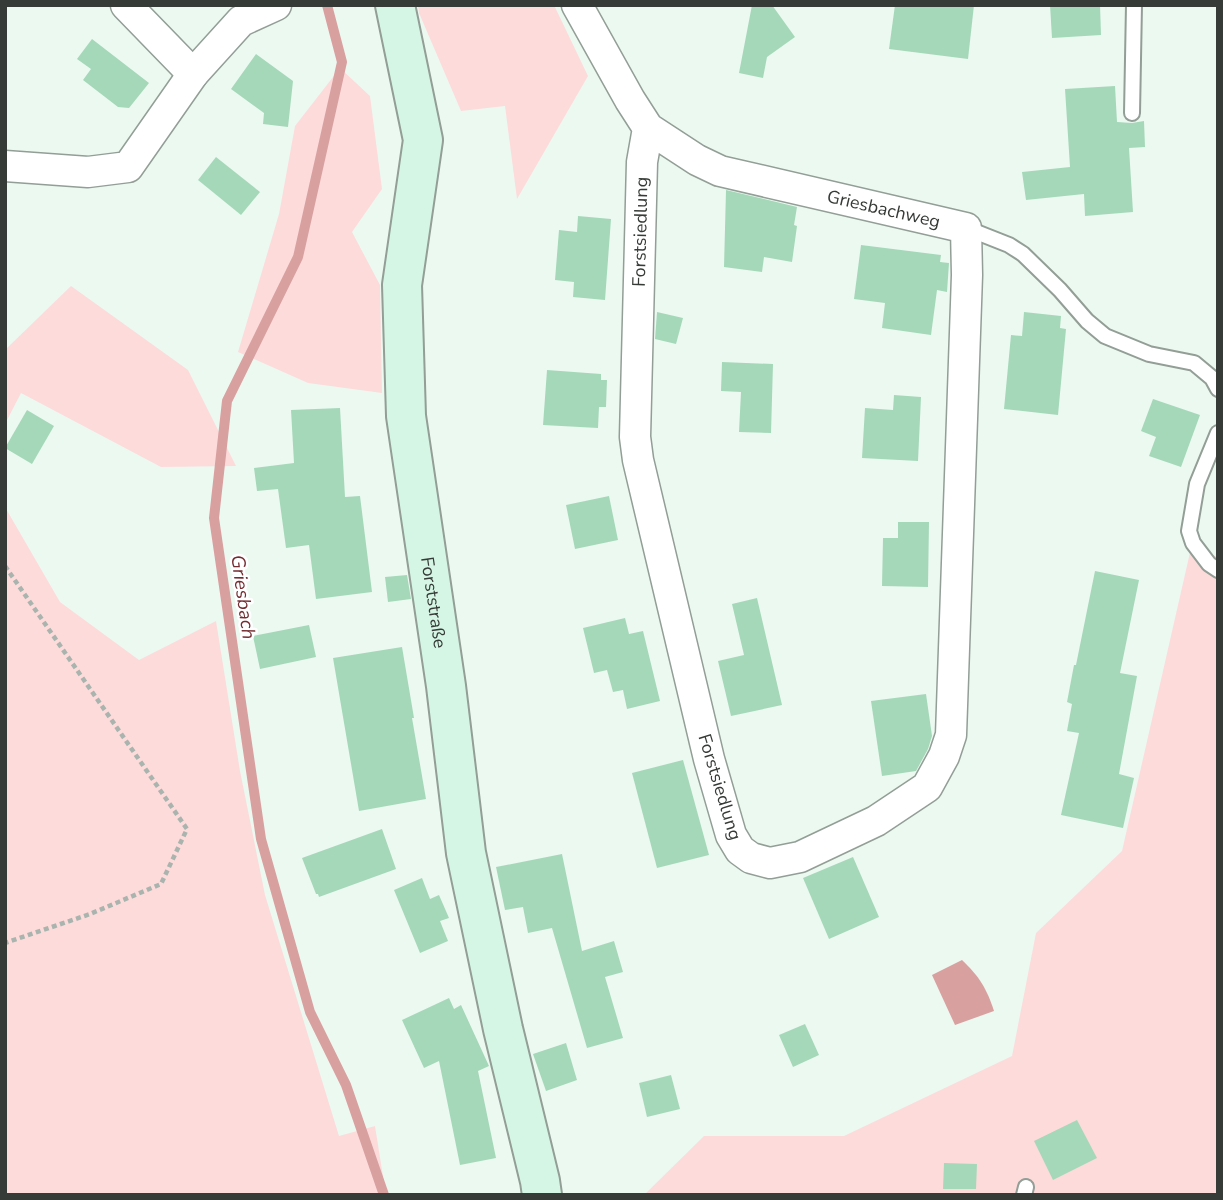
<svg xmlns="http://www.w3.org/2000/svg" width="1223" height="1200" viewBox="0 0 1223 1200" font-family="'Nunito Sans',sans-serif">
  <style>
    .green { fill: #fddbdb }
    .water { fill: #d9a0a0 }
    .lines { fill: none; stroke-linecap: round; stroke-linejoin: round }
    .stream { stroke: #d9a0a0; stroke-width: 10 }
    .building { fill: #a5d8b9 }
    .lane-casing { stroke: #929e96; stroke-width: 18 }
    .street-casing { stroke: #929e96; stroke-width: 33 }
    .secondary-casing { stroke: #929e96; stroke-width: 42 }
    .path { stroke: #aab4ae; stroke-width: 4.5; stroke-dasharray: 5 3.5; stroke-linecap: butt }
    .lane { stroke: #fff; stroke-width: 14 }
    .street { stroke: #fff; stroke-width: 30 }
    .secondary { stroke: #d5f6e4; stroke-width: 38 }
    .labels { text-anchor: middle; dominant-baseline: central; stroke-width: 5; stroke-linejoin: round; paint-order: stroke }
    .street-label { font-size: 18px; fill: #363b37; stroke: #fff }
    .water-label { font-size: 19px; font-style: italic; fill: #732c31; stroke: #fff }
  </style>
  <rect width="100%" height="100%" fill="#ecf9f1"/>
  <g class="green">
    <path d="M418 5H554L588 76 517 199 505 106 461 111 419 13Z"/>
    <path d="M340 68 370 96 382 189 352 232 380 285 382 393 308 383 238 352 279 214 295 126Z"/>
    <path d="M71 286 188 370 236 466 161 467 21 393 5 424V350Z"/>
    <path d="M5 507 60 602 139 660 216 621 240 771 265 895 339 1136 375 1126 386 1195H5Z"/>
    <path d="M1191 548 1218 557V1195H644L704 1136H844L1012 1056 1036 933 1122 851Z"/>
  </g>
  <path class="water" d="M962 960C979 976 987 989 994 1011L955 1025 932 975Z"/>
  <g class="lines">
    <path class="stream" d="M327 5 342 62 298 257 227 401 214 518 261 839 310 1012 346 1085 384 1195"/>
  </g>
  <g class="building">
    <path d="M752 5H772L795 37 767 57 763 78 739 73Z"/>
    <path d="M895 5H974L968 59 889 49Z"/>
    <path d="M1050 5H1100L1101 35 1052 38Z"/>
    <path d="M92 39 149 83 129 108 118 107 83 80 91 69 77 59Z"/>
    <path d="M256 54 293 81 288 127 263 124 264 113 231 89Z"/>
    <path d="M1115 86 1117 122 1132 123 1144 121 1145 147 1129 148 1133 212 1085 216 1084 194 1026 200 1022 172 1070 167 1065 89Z"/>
    <path d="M216 157 260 192 241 215 198 180Z"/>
    <path d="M726 190 797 207 794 225 797 226 792 262 764 257 762 272 724 267Z"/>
    <path d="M578 216 611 219 605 300 573 297 574 282 555 280 559 230 577 232Z"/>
    <path d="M861 245 941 255 940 262 949 263 947 292 937 290 931 335 882 328 885 303 854 299Z"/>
    <path d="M657 312 683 318 676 344 655 339Z"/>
    <path d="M1024 312 1061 316 1060 328 1066 329 1058 415 1004 409 1011 335 1022 336Z"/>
    <path d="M722 362 773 364 771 433 739 432 741 392 721 391Z"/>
    <path d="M547 370 601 374V380H607L606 407H599L598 428 543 425Z"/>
    <path d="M894 395 921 397 918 461 862 458 865 408 893 410Z"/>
    <path d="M1153 399 1200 415 1181 467 1149 456 1156 437 1141 431Z"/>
    <path d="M340 408 345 497 360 496 372 592 316 599 309 545 286 548 278 489 257 491 254 468 294 463 291 410Z"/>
    <path d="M27 410 54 426 32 464 5 448Z"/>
    <path d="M609 496 618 540 575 549 566 505Z"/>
    <path d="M898 522H929L928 587 882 586 883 538H898Z"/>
    <path d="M1095 571 1139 580 1120 673 1137 676 1119 774 1134 778 1123 828 1061 815 1079 733 1067 731 1072 704 1067 702 1074 665H1076Z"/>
    <path d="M407 575 411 599 388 602 385 577Z"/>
    <path d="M757 598 782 705 731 716 718 661 744 655 732 604Z"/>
    <path d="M625 618 629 634 643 631 660 701 627 709 623 690 613 692 607 670 594 673 583 628Z"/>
    <path d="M309 625 316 657 260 669 253 636Z"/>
    <path d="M402 647 414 718H412L426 799 359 811 333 658Z"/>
    <path d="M926 694 932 736 928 749 916 771 882 776 871 701Z"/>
    <path d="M683 760 709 855 657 868 632 773Z"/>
    <path d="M382 829 396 869 319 897 318 894H316L302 858Z"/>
    <path d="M562 854 582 951 614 941 623 972 605 977 623 1038 587 1048 552 928 528 933 523 907 505 910 496 867Z"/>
    <path d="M853 857 879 917 829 939 803 878Z"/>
    <path d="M422 878 430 899 439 895 449 918 440 921 448 941 420 953 394 890Z"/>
    <path d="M449 998 454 1009 461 1005 489 1066 478 1071 496 1158 460 1165 439 1061 424 1068 402 1020Z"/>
    <path d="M805 1024 819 1055 793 1067 779 1035Z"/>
    <path d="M566 1043 577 1080 546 1091 533 1054Z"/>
    <path d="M671 1075 680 1109 647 1117 639 1083Z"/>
    <path d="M1077 1120 1097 1158 1053 1180 1034 1141Z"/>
    <path d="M944 1163 977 1164 976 1189H943Z"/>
  </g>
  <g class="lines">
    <defs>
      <g id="lane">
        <path d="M1132 113 1134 5"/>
        <path d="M966 228 1009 245 1023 254 1060 290 1087 321 1105 336 1149 354 1194 363 1212 378 1218 389"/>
        <path d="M1218 433 1197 484 1189 531 1193 543 1209 564 1218 570"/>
        <path d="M1024 1195 1026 1187"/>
      </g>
      <g id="street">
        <path d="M126 5 193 74"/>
        <path id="s1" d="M577 5 630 100 648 128 697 160 720 171 966 228 967 275 951 735 944 756 927 787 876 821 800 857 770 863 751 858 740 850 731 835 709 759 638 460 635 437 642 162 648 128"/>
        <path d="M5 166 88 172 128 167 193 74 241 21 276 5"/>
      </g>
      <g id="secondary">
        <path id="s2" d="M395 5 423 140 402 285 406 416 446 686 466 853 503 1029 540 1181 542 1195"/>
      </g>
    </defs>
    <use href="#lane" class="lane-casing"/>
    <use href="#street" class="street-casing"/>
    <use href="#secondary" class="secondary-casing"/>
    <path class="path" d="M5 566 187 829 161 884 90 914 5 943"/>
    <use href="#lane" class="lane"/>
    <use href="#street" class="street"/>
    <use href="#secondary" class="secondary"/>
  </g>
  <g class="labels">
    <g class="street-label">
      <text stroke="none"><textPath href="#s1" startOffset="394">Griesbachweg</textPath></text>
      <text stroke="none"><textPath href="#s1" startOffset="1885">Forstsiedlung</textPath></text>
      <text stroke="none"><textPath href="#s2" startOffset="604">Forststraße</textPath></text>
      <text transform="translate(720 787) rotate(73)">Forstsiedlung</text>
    </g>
    <g class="water-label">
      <text transform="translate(243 597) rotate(82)">Griesbach</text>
    </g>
  </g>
  <rect width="1223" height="1200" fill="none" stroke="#363b37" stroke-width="14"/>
</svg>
